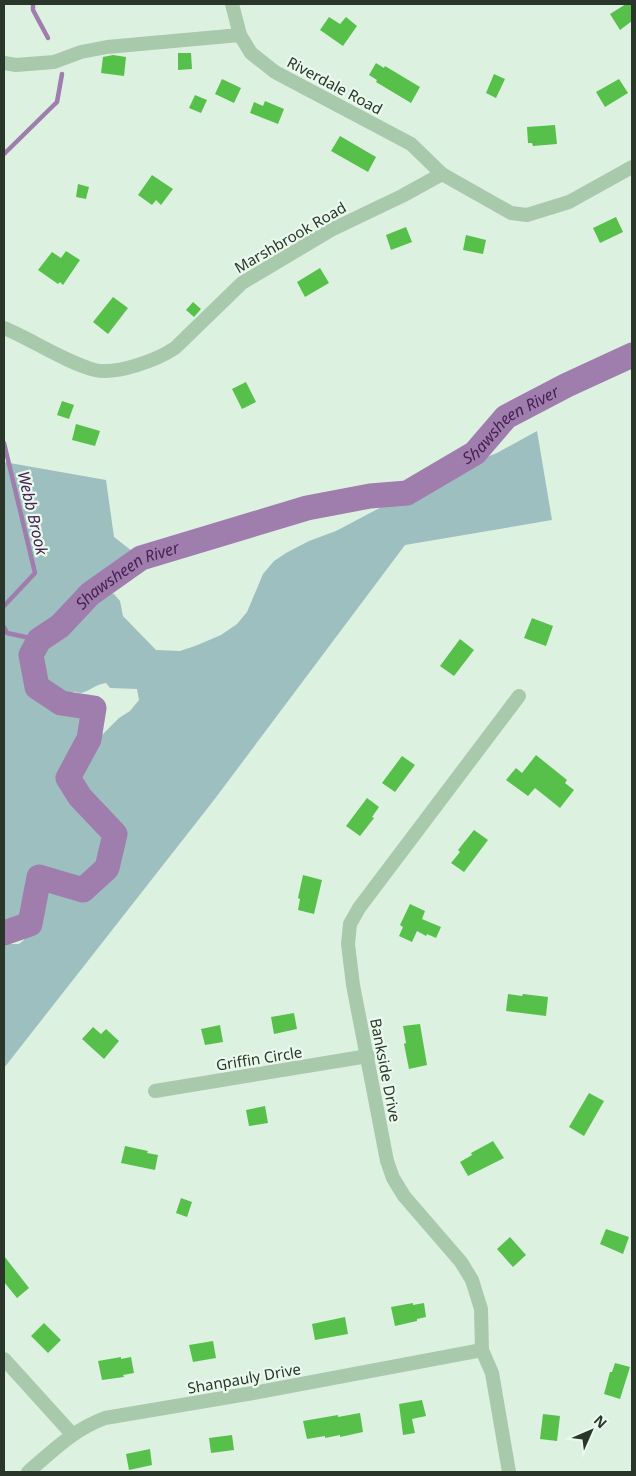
<svg xmlns="http://www.w3.org/2000/svg" width="636" height="1476" viewBox="0 0 636 1476" font-family="'Noto Sans',sans-serif">
  <style>
    .green { fill: #9dbfbf; fill-rule: evenodd }
    .lines { fill: none; stroke-linecap: round; stroke-linejoin: round }
    .stream { stroke: #9f7dad; stroke-width: 4.5 }
    .river { stroke: #9f7dad; stroke-width: 25 }
    .building { fill: #56c04b }
    .minor { stroke: #a9c9ad; stroke-width: 14 }
    .labels { text-anchor: middle; dominant-baseline: central; stroke-width: 4.5; stroke-linejoin: round; paint-order: stroke }
    .street-label { font-size: 15px; fill: #293629; stroke: #e9f9ec }
    .water-label { font-size: 16px; font-style: italic; fill: #482056; stroke: #e9f9ec }
  </style>
  <rect width="100%" height="100%" fill="#ddf1e1"/>
  <path class="green" d="M537 431 552 520 405 545 214 800 4 1068V939L8 944H19L24 940V932C31 925 38 920 33 910L30 924 4 933V462L106 480 114 537 141 558 90 594 60 626 39 640 31 655 38 688 61 703 94 708 89 739 80 757 119 718 130 711 139 700 137 689 110 688 106 683C96 684 90 691 81 693 78 693 76 691 73 692 65 692 55 699 48 692 43 687 40 678 39 671 28 635 57 642 75 624 81 618 83 611 88 605 93 598 106 591 114 594L120 601 123 616 156 650 180 651 195 646 221 635 237 624 247 612 263 574 274 561 286 553 309 541 336 531 446 473 497 453ZM81 797C98 804 111 815 115 834ZM39 877 74 887 57 888 38 886Z"/>
  <g class="lines">
    <g class="stream">
      <path d="M33 4V10L48 38"/>
      <path d="M4 154 57 102 62 74"/>
      <path d="M4 443 35 573 4 606"/>
      <path d="M4 627 7 633 39 640"/>
    </g>
    <path class="river" id="s1" d="M4 933 30 924 39 877 83 890 107 868 115 834 80 797 68 778 89 739 94 708 61 703 37 687 31 655 39 640 60 626 90 594 141 558 307 508 370 496 407 493 475 453 506 417 567 385 632 355"/>
  </g>
  <g class="building">
    <path d="M626 4H632V21L620 30 610 14Z"/>
    <path d="M329 17 340 24 346 17 357 26 343 46 320 30Z"/>
    <path d="M178 53H191L192 69 178 70Z"/>
    <path d="M113 55 126 57 124 76 101 73 103 57Z"/>
    <path d="M376 63 384 68 385 66 420 87 411 103 376 82 377 80 369 75Z"/>
    <path d="M494 74 505 79 496 98 486 93Z"/>
    <path d="M222 79 241 88 234 103 215 94Z"/>
    <path d="M619 79 628 93 605 107 596 92Z"/>
    <path d="M195 95 207 100 201 113 189 108Z"/>
    <path d="M265 101 284 109 278 124 250 113 254 102 263 106Z"/>
    <path d="M555 125 557 144 533 146 532 143H528L527 127Z"/>
    <path d="M340 136 376 157 368 172 331 151Z"/>
    <path d="M152 175 173 189 161 205 156 200 152 205 138 195Z"/>
    <path d="M78 184 89 187 86 199 76 197Z"/>
    <path d="M616 217 623 232 600 243 593 228Z"/>
    <path d="M406 227 412 242 391 250 386 235Z"/>
    <path d="M466 235 486 240 483 254 463 250Z"/>
    <path d="M66 251 80 260 63 285 60 282 58 284 38 270 52 252 61 258Z"/>
    <path d="M320 268 329 283 305 297 297 282Z"/>
    <path d="M113 297 128 308 108 334 93 322Z"/>
    <path d="M193 302 201 309 194 317 186 310Z"/>
    <path d="M246 382 256 402 242 409 232 389Z"/>
    <path d="M62 401 74 405 69 419 57 415Z"/>
    <path d="M76 424 100 431 95 446 72 440Z"/>
    <path d="M532 618 553 626 546 646 524 638Z"/>
    <path d="M460 639 474 650 454 676 440 666Z"/>
    <path d="M536 755 567 780 565 783 574 790 560 808 535 788 528 796 506 780 516 768 522 773Z"/>
    <path d="M402 756 415 765 395 792 382 783Z"/>
    <path d="M367 798 379 807 372 817 374 818 360 836 346 826Z"/>
    <path d="M474 830 488 840 464 872 451 863 460 852 458 850Z"/>
    <path d="M303 875 322 880 314 914 298 910 300 899 298 898Z"/>
    <path d="M410 904 425 911 422 919 441 927 436 938 427 934 426 936 417 931 412 942 399 936 403 927 400 925Z"/>
    <path d="M508 994 522 996 523 994 548 997 546 1016 506 1011Z"/>
    <path d="M294 1013 297 1029 274 1034 271 1017Z"/>
    <path d="M420 1024 427 1065 409 1069 404 1044 406 1043 403 1026Z"/>
    <path d="M220 1025 223 1042 205 1045 201 1029Z"/>
    <path d="M93 1027 101 1034 106 1029 119 1041 104 1059 82 1039Z"/>
    <path d="M589 1093 604 1101 584 1136 569 1127Z"/>
    <path d="M265 1106 268 1123 249 1126 246 1110Z"/>
    <path d="M493 1141 504 1158 468 1176 460 1162 472 1155 471 1153Z"/>
    <path d="M125 1146 148 1151 147 1153 158 1155 155 1170 121 1163Z"/>
    <path d="M181 1198 192 1202 187 1217 176 1213Z"/>
    <path d="M606 1229 629 1237 623 1254 600 1244Z"/>
    <path d="M510 1237 526 1255 513 1267 497 1249Z"/>
    <path d="M4 1256 29 1288 17 1298 4 1282Z"/>
    <path d="M413 1303V1305L424 1303 426 1317 417 1319V1321L395 1326 391 1307Z"/>
    <path d="M345 1317 348 1334 315 1340 312 1324Z"/>
    <path d="M44 1323 61 1340 48 1353 31 1336Z"/>
    <path d="M213 1341 216 1358 193 1362 189 1345Z"/>
    <path d="M121 1357V1359L131 1357 134 1373 123 1375 124 1377 102 1380 98 1361Z"/>
    <path d="M615 1363 630 1367 620 1399 604 1394 610 1372H612Z"/>
    <path d="M422 1400 426 1416 412 1419 415 1433 403 1435 399 1404Z"/>
    <path d="M360 1413 363 1432 340 1437V1435L325 1438V1436L307 1439 303 1421 338 1415V1417Z"/>
    <path d="M543 1414 560 1416 557 1441 540 1439Z"/>
    <path d="M232 1435 234 1450 211 1453 209 1438Z"/>
    <path d="M150 1449 152 1465 129 1470 126 1454Z"/>
  </g>
  <g class="lines">
    <g class="minor">
      <path d="M232 4 240 35"/>
      <path d="M4 63 16 65 54 62 81 52 107 47 240 35 251 53 275 72 411 144 442 174 511 213 527 215 569 202 632 167"/>
      <path d="M4 328C33 340 65 362 95 370 117 375 157 360 175 348L242 283 331 230 402 196 442 174"/>
      <path d="M155 1091 368 1056"/>
      <path d="M4 1359 72 1434"/>
      <path d="M28 1472C54 1450 73 1430 105 1418L253 1393 482 1350"/>
      <path d="M509 1472 492 1373 482 1350 481 1309 472 1280 461 1262 404 1196 393 1178 387 1161 353 985 348 944 350 924 359 908 519 696"/>
    </g>
  </g>
  <g class="labels">
    <g class="street-label">
      <text transform="translate(335 85) rotate(28)">Riverdale Road</text>
      <text transform="translate(290 237) rotate(-30)">Marshbrook Road</text>
      <text transform="translate(259 1058) rotate(-9)">Griffin Circle</text>
      <text transform="translate(386 1070) rotate(79)">Bankside Drive</text>
      <text transform="translate(244 1378) rotate(-10)">Shanpauly Drive</text>
    </g>
    <g class="water-label">
      <text stroke="none"><textPath href="#s1" startOffset="981">Shawsheen River</textPath></text>
      <text transform="translate(33 513) rotate(77)">Webb Brook</text>
      <text stroke="none"><textPath href="#s1" startOffset="561">Shawsheen River</textPath></text>
    </g>
  </g>
  <rect width="636" height="1476" fill="none" stroke="#293629" stroke-width="10"/>
  <g transform="translate(591 1431) rotate(45)" stroke="#e9f9ec" stroke-width="4" paint-order="stroke">
  <path d="M0-4L9 19L0 12L-9 19Z" fill="#293629"/>
  <text y="-8" font-size="14" font-weight="bold" text-anchor="middle" fill="#293629">N</text>
  </g>
</svg>
